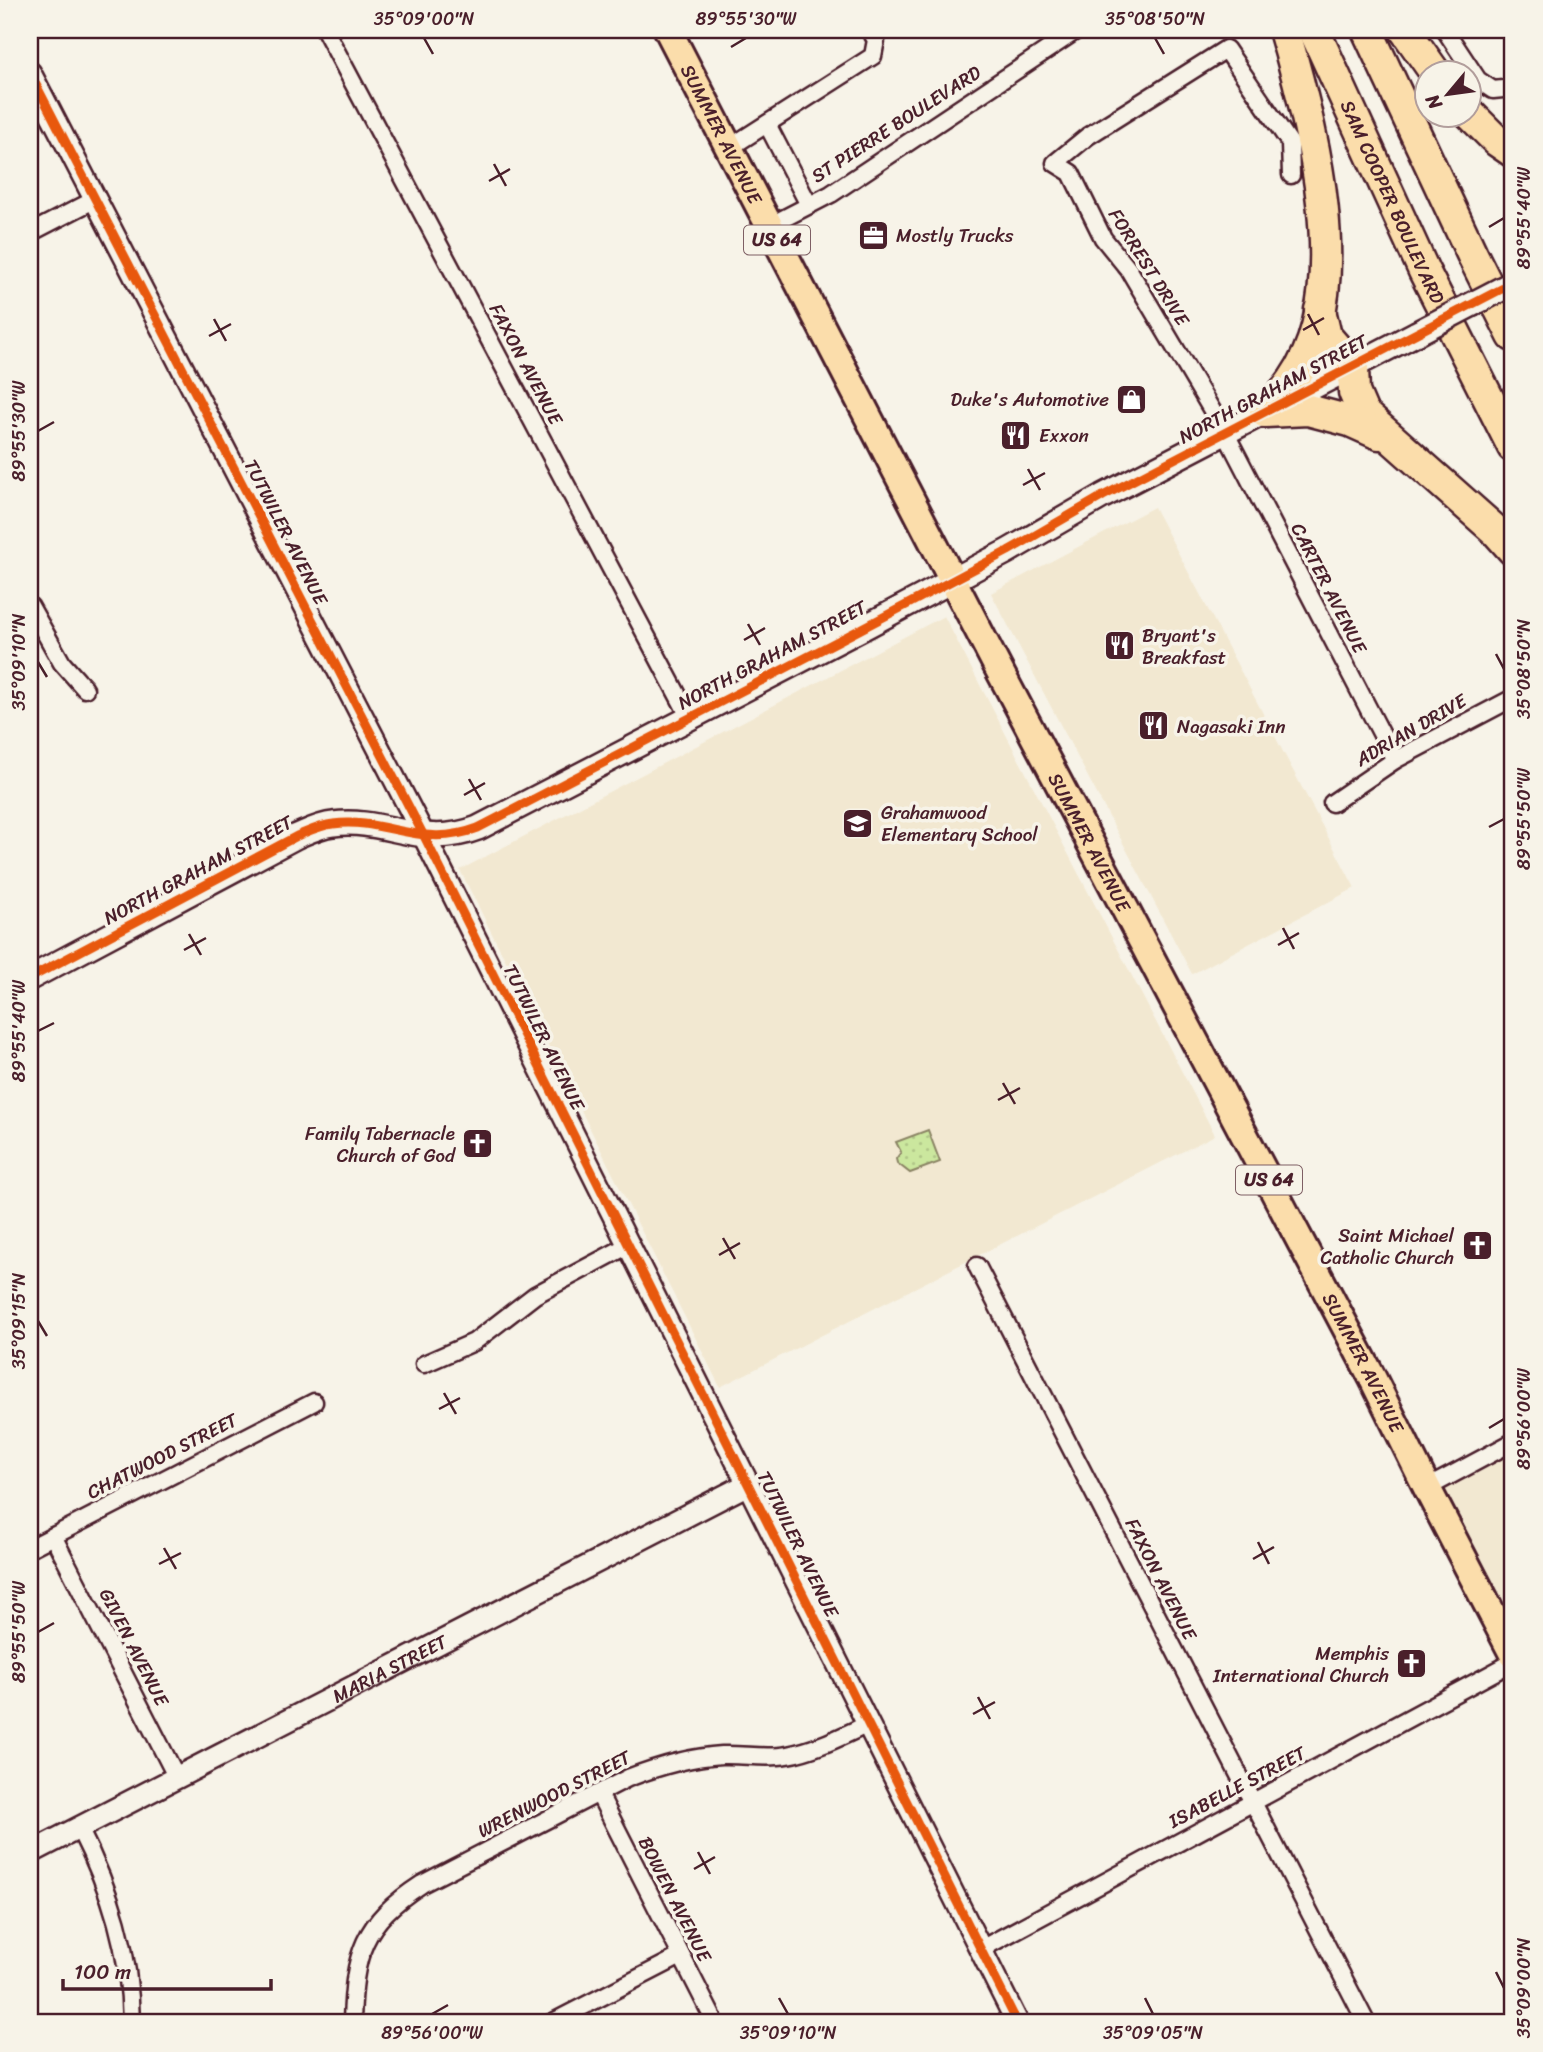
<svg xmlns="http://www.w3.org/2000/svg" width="1543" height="2052" font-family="Sriracha,sans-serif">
	<defs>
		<pattern id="park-dots" width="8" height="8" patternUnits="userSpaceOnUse" patternTransform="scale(1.75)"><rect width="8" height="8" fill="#cbe79e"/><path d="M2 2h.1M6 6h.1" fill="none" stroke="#b0c688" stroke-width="1.8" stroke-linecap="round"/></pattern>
	</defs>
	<rect width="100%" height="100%" fill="#f7f3e8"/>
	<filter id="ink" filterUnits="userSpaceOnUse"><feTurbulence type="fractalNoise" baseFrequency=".0143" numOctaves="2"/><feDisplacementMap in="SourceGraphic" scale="14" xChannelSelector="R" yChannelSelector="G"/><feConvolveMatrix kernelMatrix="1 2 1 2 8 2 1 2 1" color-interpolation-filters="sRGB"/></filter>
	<g filter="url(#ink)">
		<!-- built -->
		<g fill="#f2e8d1">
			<polygon points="1154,507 1355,888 1192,974 991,593"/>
			<polygon points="944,616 1215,1135 720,1387 460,870"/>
			<polygon points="1513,1442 1513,1654 1427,1488"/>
		</g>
		<!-- park -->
		<polygon fill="url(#park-dots)" stroke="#8a8364" stroke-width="2" points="928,1130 940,1162 910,1173 897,1163 896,1159 901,1152 896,1142"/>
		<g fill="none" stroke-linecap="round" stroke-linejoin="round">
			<defs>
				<g id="minor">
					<polyline points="325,30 690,718"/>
					<polyline points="1445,30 1478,80 1493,90 1513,88"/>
					<polyline points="767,124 809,205"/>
					<polyline points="729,148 873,56 876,40 870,30"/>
					<polyline points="1291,175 1290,143 1226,49 1088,136 1055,163 1071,173 1103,238 1129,270 1226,434 1395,760"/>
					<polyline points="769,226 831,194 1077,30"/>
					<polyline points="30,233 94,200"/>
					<polyline points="30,606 62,663 85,689"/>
					<polyline points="1332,803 1395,760 1513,698"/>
					<polyline points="977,1266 1366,2022"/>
					<polyline points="424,1364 474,1342 535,1295 627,1246"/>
					<polyline points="1427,1488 1513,1442"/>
					<polyline points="53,1536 177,1778"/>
					<polyline points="30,1548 314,1402"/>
					<polyline points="599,1794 715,2022"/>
					<path d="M79 1828C111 1891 130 1951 131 2022"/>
					<polyline points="981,1949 1513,1662"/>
					<path d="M352 2022C354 1954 362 1923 422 1884L628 1778C659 1766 689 1757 722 1755 744 1754 765 1759 787 1755 816 1750 842 1736 868 1724"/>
					<polyline points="553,2022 681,1956"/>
				</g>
				<g id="tertiary">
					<polyline points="30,73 424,836 1017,2022"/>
					<path id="s1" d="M30 1853 748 1484"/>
				</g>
				<path id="secondary" d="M30 978 297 836C309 831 321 825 333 824 386 817 420 850 478 828L859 630 1008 551 1103 496 1417 333"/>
				<g id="primary">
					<path id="s2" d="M668 30 997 666 1372 1377 1427 1488 1513 1654"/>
				</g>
				<g id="motorway">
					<path id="s3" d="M1314 30 1424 271 1513 447"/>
					<polyline points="1367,30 1472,254 1513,336"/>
					<polyline points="1405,30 1436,74"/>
					<polyline points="1470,114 1497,141 1513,152"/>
					<polyline points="1320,310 1326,336 1353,367 1354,392 1363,413 1497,532 1513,550"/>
					<path d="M1265 412C1274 402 1285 392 1293 380 1356 291 1312 125 1284 30"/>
					<polyline points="1265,412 1308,410 1350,421 1379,434"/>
				</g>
			</defs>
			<!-- minor casing -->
			<use href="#minor" stroke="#4a1f2b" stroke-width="21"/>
			<!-- tertiary casing -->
			<use href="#tertiary" stroke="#4a1f2b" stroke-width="26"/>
			<!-- secondary casing -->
			<use href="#secondary" stroke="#4a1f2b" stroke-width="28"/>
			<!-- primary casing -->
			<use href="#primary" stroke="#4a1f2b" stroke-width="32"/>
			<!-- motorway casing -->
			<use href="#motorway" stroke="#4a1f2b" stroke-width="35"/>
			<!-- minor -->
			<use href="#minor" stroke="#f7f3e8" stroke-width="16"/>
			<!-- tertiary -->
			<use href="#tertiary" stroke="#f7f3e8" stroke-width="21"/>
			<!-- secondary -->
			<use href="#secondary" stroke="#f7f3e8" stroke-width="23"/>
			<!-- primary -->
			<use href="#primary" stroke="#fbddab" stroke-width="26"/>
			<!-- motorway -->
			<use href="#motorway" stroke="#fbddab" stroke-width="30"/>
			<defs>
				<polyline id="secondary-bridge" points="1417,333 1513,283"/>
			</defs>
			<!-- secondary-bridge casing -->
			<use href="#secondary-bridge" stroke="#4a1f2b" stroke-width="28" stroke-linecap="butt"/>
			<!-- secondary-bridge -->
			<use href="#secondary-bridge" stroke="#f7f3e8" stroke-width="23"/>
			<defs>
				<g id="cycleway">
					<polyline points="30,73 424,836 1017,2022"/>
					<path d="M30 978 297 836C309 831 321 825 333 824 386 817 420 850 478 828L859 630 1008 551 1103 496 1513 283"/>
				</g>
			</defs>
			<!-- cycleway casing -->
			<use href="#cycleway" stroke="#f7f3e8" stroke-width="13"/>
			<!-- cycleway -->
			<use href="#cycleway" stroke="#e8590c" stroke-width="9"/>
		</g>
	</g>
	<!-- ticks -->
	<path fill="none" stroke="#4a1f2b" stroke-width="2.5" d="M424 38 433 54M1155 38 1164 54M731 47 746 38M494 164 506 186M489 181 510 169M1489 227 1504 218M1308 314 1319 335M214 319 226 341M1303 330 1324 318M209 336 231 324M38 431 54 422M1028 469 1040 490M1023 485 1045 473M748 624 760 645M744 640 765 628M1496 654 1504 669M38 662 47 677M469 779 481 800M464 795 485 783M1489 827 1504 819M1283 928 1294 949M189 934 201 955M1278 945 1299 933M184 950 206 938M38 1031 54 1023M1003 1083 1015 1104M998 1100 1020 1088M723 1238 735 1259M719 1255 740 1243M38 1321 47 1336M444 1393 456 1414M439 1409 460 1398M1489 1428 1504 1419M1258 1542 1269 1564M164 1548 176 1569M1253 1559 1274 1547M159 1564 181 1553M38 1632 54 1623M978 1697 990 1719M973 1714 995 1702M698 1852 710 1874M694 1869 715 1857M1496 1972 1504 1988M779 1998 788 2014M1145 1998 1153 2014M432 2014 448 2005"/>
	<!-- icons -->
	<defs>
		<symbol id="office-square" viewBox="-11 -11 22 22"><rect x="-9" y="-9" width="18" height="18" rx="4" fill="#4a1f2b" stroke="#f7f3e8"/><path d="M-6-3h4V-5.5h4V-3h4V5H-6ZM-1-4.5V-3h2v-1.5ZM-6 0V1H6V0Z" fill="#fff"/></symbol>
		<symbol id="shop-square" viewBox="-11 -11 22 22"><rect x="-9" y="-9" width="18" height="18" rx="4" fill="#4a1f2b" stroke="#f7f3e8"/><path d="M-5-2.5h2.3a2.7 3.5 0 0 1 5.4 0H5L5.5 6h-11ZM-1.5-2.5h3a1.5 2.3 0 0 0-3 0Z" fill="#fff"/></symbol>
		<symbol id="restaurant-square" viewBox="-11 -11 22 22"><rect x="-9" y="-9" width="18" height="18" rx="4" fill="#4a1f2b" stroke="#f7f3e8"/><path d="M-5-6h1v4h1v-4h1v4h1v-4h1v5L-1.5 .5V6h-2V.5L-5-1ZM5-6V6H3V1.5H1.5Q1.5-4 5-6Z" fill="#fff"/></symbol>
		<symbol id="school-square" viewBox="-11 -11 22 22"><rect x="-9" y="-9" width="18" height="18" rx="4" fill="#4a1f2b" stroke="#f7f3e8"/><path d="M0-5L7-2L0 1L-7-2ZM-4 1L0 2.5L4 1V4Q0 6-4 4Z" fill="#fff"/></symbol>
		<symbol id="church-square" viewBox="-11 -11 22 22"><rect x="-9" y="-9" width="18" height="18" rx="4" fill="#4a1f2b" stroke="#f7f3e8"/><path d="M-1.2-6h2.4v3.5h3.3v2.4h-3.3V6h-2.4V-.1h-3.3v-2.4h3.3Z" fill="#fff"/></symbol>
	</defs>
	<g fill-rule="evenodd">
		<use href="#office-square" x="856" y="218" width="35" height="35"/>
		<use href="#shop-square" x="1114" y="382" width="35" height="35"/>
		<use href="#restaurant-square" x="998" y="418" width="35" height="35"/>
		<use href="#restaurant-square" x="1102" y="628" width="35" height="35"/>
		<use href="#restaurant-square" x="1136" y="708" width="35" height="35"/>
		<use href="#school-square" x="840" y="806" width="35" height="35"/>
		<use href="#church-square" x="460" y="1126" width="35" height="35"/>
		<use href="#church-square" x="1460" y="1228" width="35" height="35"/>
		<use href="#church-square" x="1394" y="1646" width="35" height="35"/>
	</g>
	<g text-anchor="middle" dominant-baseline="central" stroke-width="7" stroke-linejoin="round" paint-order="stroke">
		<!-- shield labels -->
		<g fill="#f7f3e8" stroke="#7e5f64" stroke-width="2">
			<rect x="744" y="225.5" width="66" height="29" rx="5"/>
			<rect x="1236" y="1165.5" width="66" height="29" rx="5"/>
		</g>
		<g font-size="18" font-weight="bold" fill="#4a1f2b">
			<text x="777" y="240">US 64</text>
			<text x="1269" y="1180">US 64</text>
		</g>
		<!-- street labels -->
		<g font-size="19" fill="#4a1f2b" stroke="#f7f3e8">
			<text transform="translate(896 124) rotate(-33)">ST PIERRE BOULEVARD</text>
			<text stroke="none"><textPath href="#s2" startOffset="117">SUMMER AVENUE</textPath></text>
			<text stroke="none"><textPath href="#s3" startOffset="189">SAM COOPER BOULEVARD</textPath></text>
			<text transform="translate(1149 267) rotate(58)">FORREST DRIVE</text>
			<text transform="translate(526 364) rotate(62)">FAXON AVENUE</text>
			<text transform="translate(1273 389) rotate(-28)">NORTH GRAHAM STREET</text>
			<text transform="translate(286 532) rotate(63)">TUTWILER AVENUE</text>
			<text transform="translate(1329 588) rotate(63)">CARTER AVENUE</text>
			<text transform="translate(772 655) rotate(-28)">NORTH GRAHAM STREET</text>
			<text transform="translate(1411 730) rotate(-30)">ADRIAN DRIVE</text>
			<text stroke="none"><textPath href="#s2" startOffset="915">SUMMER AVENUE</textPath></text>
			<text transform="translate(198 870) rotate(-28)">NORTH GRAHAM STREET</text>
			<text transform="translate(544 1037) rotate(64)">TUTWILER AVENUE</text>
			<text stroke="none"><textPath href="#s2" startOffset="1503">SUMMER AVENUE</textPath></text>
			<text transform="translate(162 1456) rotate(-27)">CHATWOOD STREET</text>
			<text transform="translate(798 1544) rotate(64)">TUTWILER AVENUE</text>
			<text transform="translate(1161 1579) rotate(63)">FAXON AVENUE</text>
			<text transform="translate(134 1647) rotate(63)">GIVEN AVENUE</text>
			<text stroke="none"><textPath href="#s1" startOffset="404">MARIA STREET</textPath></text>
			<text transform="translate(1237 1787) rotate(-28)">ISABELLE STREET</text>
			<text transform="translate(554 1794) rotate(-27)">WRENWOOD STREET</text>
			<text transform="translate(675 1899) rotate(63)">BOWEN AVENUE</text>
		</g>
		<!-- poi labels -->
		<g font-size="19" fill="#4a1f2b" stroke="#f7f3e8" text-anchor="start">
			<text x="896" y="235">Mostly Trucks</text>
			<text x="1109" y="399" text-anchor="end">Duke's Automotive</text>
			<text x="1039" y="435">Exxon</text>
			<text x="1142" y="635">Bryant's<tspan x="1142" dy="22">Breakfast</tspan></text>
			<text x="1177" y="726">Nagasaki Inn</text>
			<text x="881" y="812">Grahamwood<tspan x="881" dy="22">Elementary School</tspan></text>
			<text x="455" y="1133" text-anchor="end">Family Tabernacle<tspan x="455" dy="22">Church of God</tspan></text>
			<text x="1454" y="1235" text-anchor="end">Saint Michael<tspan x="1454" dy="22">Catholic Church</tspan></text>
			<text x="1389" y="1653" text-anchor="end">Memphis<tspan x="1389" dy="22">International Church</tspan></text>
		</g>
	</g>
	<!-- margin -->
	<rect width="1543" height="2052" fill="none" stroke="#f7f3e8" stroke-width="77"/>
	<!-- north arrow -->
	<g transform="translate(1448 94) rotate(241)"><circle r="33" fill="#f7f3e8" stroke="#b29e9c" stroke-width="2"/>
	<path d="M0-5L12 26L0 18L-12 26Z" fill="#4a1f2b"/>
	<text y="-10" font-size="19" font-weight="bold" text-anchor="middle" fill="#4a1f2b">N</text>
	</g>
	<!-- scale -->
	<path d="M63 1979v10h208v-10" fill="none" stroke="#4a1f2b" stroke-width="3.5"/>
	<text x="74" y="1979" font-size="21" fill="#4a1f2b" stroke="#f7f3e8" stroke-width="5" paint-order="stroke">100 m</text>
	<rect x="38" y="38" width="1466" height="1976" fill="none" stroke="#4a1f2b" stroke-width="2.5"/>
	<g font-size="18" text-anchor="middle" fill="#4a1f2b">
		<text x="424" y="25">35°09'00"N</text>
		<text x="746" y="25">89°55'30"W</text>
		<text x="1155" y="25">35°08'50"N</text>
		<text transform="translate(1524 218) rotate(-90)" y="6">89°55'40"W</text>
		<text transform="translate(19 431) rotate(-90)" y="6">89°55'30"W</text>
		<text transform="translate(19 662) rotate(-90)" y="6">35°09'10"N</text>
		<text transform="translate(1524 669) rotate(-90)" y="6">35°08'50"N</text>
		<text transform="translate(1524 819) rotate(-90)" y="6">89°55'50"W</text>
		<text transform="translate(19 1031) rotate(-90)" y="6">89°55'40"W</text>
		<text transform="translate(19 1321) rotate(-90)" y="6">35°09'15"N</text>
		<text transform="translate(1524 1419) rotate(-90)" y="6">89°56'00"W</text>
		<text transform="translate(19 1632) rotate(-90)" y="6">89°55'50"W</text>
		<text transform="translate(1524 1988) rotate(-90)" y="6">35°09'00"N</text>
		<text x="432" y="2039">89°56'00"W</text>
		<text x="788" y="2039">35°09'10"N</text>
		<text x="1153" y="2039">35°09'05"N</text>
	</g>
</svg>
